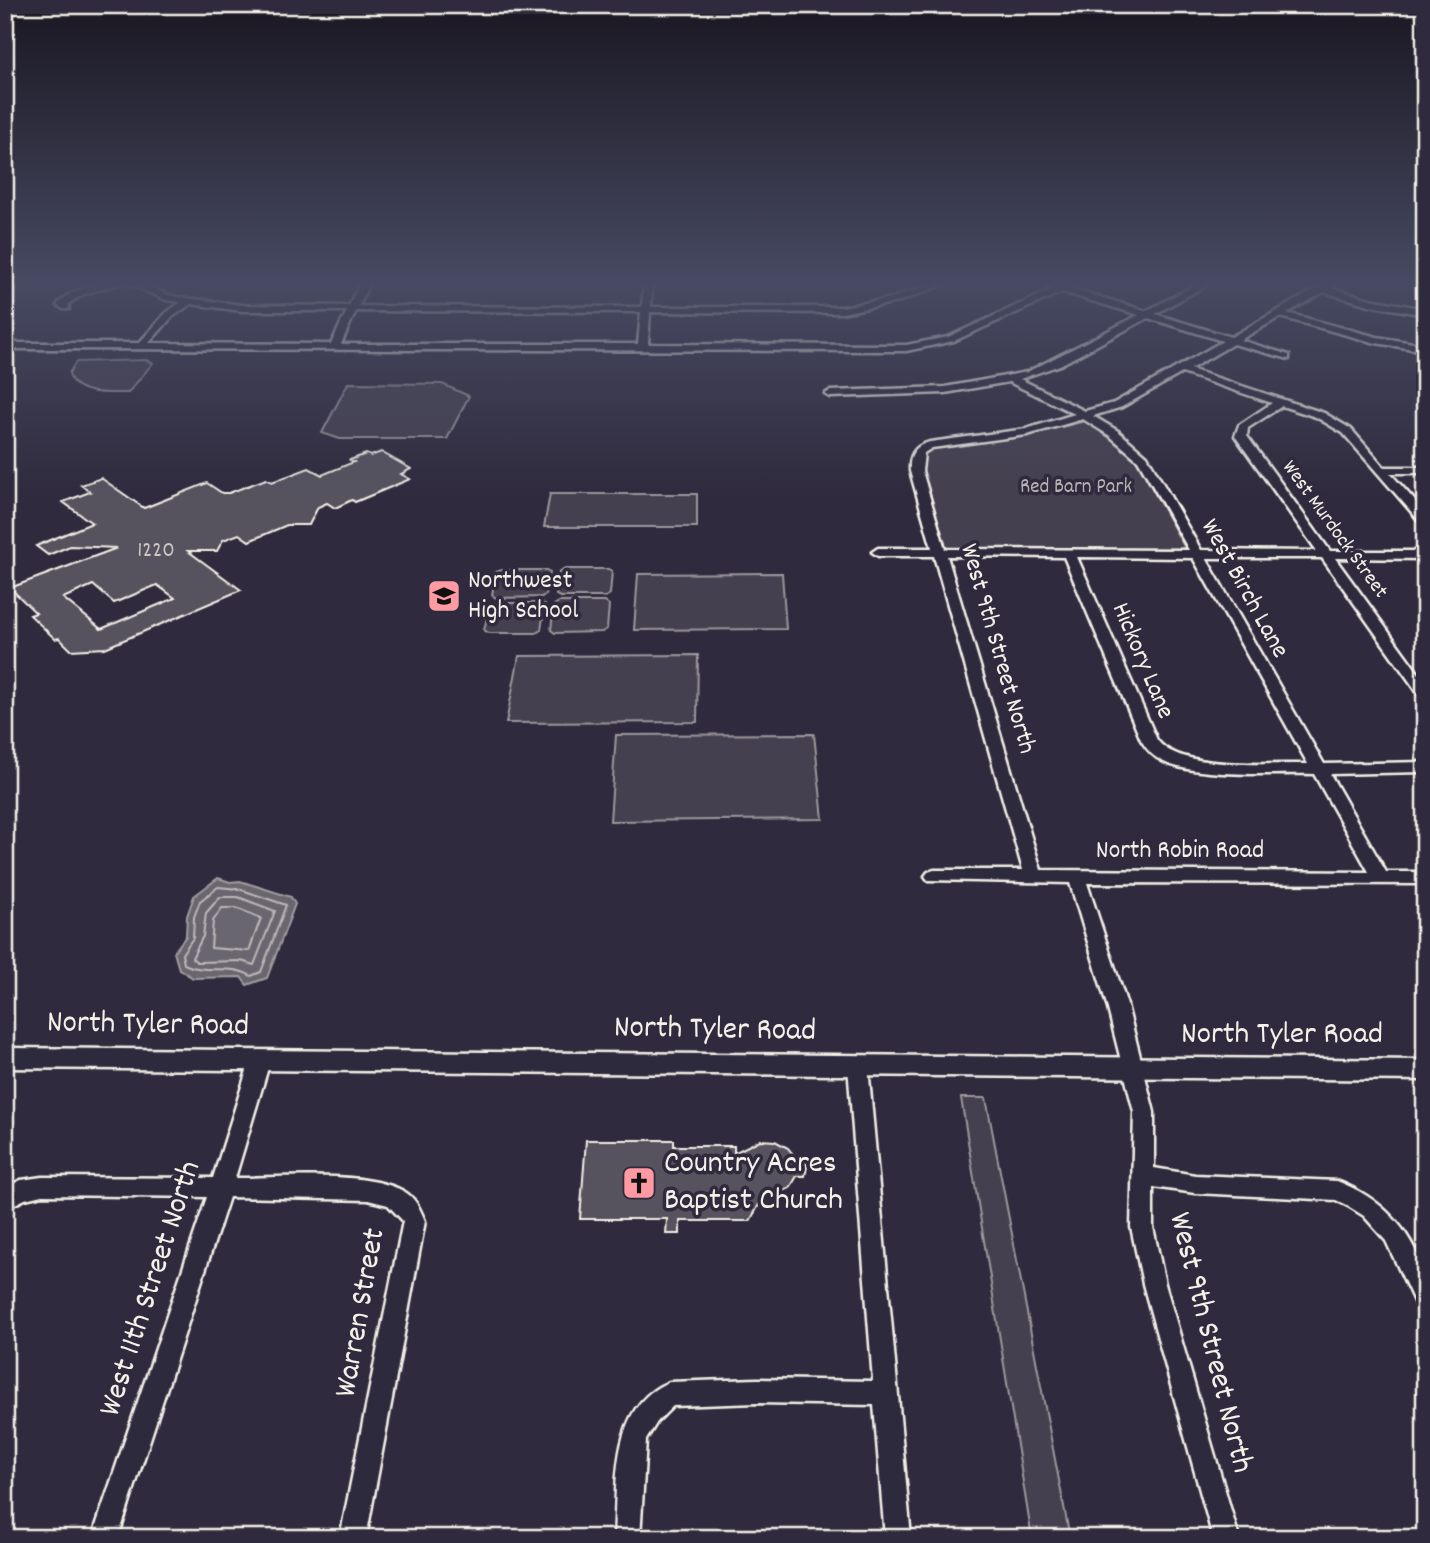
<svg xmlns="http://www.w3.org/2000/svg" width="1430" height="1543" font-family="Dekko,sans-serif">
	<rect width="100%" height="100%" fill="#2f2a3d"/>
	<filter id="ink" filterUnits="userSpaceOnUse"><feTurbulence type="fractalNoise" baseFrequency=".0143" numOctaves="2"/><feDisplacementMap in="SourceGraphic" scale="14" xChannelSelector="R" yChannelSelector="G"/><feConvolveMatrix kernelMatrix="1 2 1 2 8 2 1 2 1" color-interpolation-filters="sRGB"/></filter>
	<g filter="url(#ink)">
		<!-- green -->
		<g fill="#454050" stroke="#9c989c" stroke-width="2">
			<path d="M146 360 153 363 128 393C110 393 73 396 69 373L76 362Z"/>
			<polygon points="348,383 442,384 469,396 447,439 340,439 322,433"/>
			<polygon points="1087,421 1116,439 1134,456 1186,550 946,549 919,457 936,445 1021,436"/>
			<polygon points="550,494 697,494 697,527 544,527"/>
			<polygon points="564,569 608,569 612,571 610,594 605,597 560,597 556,595 559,572"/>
			<polygon points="502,570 546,570 550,572 546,595 541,597 496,598 492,595 496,572"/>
			<polygon points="782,573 786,629 634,630 638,574"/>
			<polygon points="559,602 605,602 609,605 607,629 602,632 555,633 551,630 554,605"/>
			<polygon points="495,603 541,603 545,605 541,630 536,633 489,633 484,630 490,606"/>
			<polygon points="698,655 697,722 506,723 519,656"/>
			<polygon points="814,734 823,819 610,821 616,735"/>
			<polygon points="961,1098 986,1098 1070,1538 1032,1538"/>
		</g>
		<!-- water -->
		<polygon fill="#6a6670" stroke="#a19ea0" stroke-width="2" points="218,878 230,882 240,881 291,897 295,904 267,978 247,985 241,977 193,978 179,969 174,952 186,936 187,916 194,896"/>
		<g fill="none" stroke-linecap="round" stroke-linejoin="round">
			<!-- shore -->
			<g stroke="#bdb9b8" stroke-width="2">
				<path d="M218 887 239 889 286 905 261 972 251 976C230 963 206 975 184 964L182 954 193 938 194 917 200 901Z"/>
				<polygon points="220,897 238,897 275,911 254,965 241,961 197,962 192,958 203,936 206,913"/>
				<polygon points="222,908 236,908 261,918 249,951 211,948 213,921"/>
			</g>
		</g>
		<!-- building -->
		<g fill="#56525f" stroke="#f4f1e8" stroke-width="2" fill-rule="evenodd">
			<path d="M381 452 411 469 401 474 410 479 355 502 352 500 335 508 327 503 318 507 309 525H287L249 541 239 534 223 540 217 551H188L241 590 105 648 71 650 59 638 55 639 30 615 36 613 10 588 117 548 70 546 48 555 36 546 92 523 63 502 90 492 81 485 101 478 144 508 207 483 222 493H229L266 479 272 482 309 468 322 475 354 462 350 460 366 454 371 456ZM93 585 114 603 157 585 175 598 101 629 63 598Z"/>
			<polygon points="586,1140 674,1140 674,1146 734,1146 734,1153 760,1140 775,1141 788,1148 796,1158 804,1158 807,1167 805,1176 797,1176 790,1188 777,1194 765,1194 750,1221 680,1221 680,1234 666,1234 667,1219 580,1219"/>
		</g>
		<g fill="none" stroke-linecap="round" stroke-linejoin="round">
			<defs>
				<g id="minor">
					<polygon points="15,282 25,282 5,300 5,292"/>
					<path d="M107 282H124L84 294 68 304 69 309H63L57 305C70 290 88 286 107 282Z"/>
					<path d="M125 282H138L171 296 242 305 349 306 360 282H369L359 306 642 307 644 282H652L651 307H842L892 298 937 282H950L898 302 842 313 650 312 648 344 906 345 948 337 1053 289 1036 282 1061 286 1068 282H1080L1070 288 1146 311 1201 282H1212L1155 314 1231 337 1328 282H1339L1331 288 1370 299 1425 309V315L1369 305 1324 292 1287 313 1377 337 1425 345V351L1376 343 1280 317 1240 340 1289 355V359L1233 344 1190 369 1324 413 1351 429 1384 467H1425V473H1390L1425 512V524L1421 523 1343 433 1316 417 1282 406 1248 428 1247 436 1330 551H1425V559L1335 558 1425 682V697L1420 696 1322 558H1206L1324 764 1425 762V772L1330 774 1386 872H1425V884L1087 883 1127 1005 1154 1112V1168L1195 1175 1337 1181C1379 1197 1411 1228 1424 1273 1427 1284 1425 1299 1425 1311L1417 1308 1386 1241 1364 1216 1348 1206 1336 1200 1195 1193 1153 1187V1227L1165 1284 1239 1538H1213L1143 1284 1131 1227 1134 1112 1107 1005 1070 883 928 880 925 876 928 872 934 870H1023L934 556H878L872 552 878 548H932L910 471C909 455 914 446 930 442L1026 429 1075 414 1009 382 945 393 830 397 825 394 830 391 945 387 1027 372 1139 315 1062 292 954 341 906 351 5 349V343H139L166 313 181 302 166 300ZM191 304 242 311H347L331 344 149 343 172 317ZM356 311 641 312 638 344H341ZM1148 318 1223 341 1114 403 1085 411 1020 379 1060 365ZM1182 373 1272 403 1239 425 1235 436 1317 551 1201 550 1147 456 1118 431 1093 416 1122 407ZM1083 419 1110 436 1138 460 1189 550 945 549 922 471 924 453 932 448 1027 435ZM947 556 1064 557 1141 740C1147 750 1153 757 1164 762 1197 778 1275 773 1314 774L1369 872 1041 870ZM1077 557 1193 558 1308 764C1271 763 1179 771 1157 740Z"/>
					<path d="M260 1053 267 1055 270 1061 235 1178C279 1178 365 1170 403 1191 415 1197 420 1209 425 1221L366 1538H340L403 1221 388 1205 368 1200 229 1197 118 1538H92L207 1197 42 1195 25 1199 5 1209V1188L21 1180 42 1177 213 1178 250 1061 253 1055Z"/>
					<path d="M858 1058 865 1060 868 1066 911 1538H885L874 1405 757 1403 673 1406 657 1422 646 1440 640 1538H614C618 1485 609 1406 669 1382L757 1379 873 1381 848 1066 851 1060Z"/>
				</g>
				<polygon id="major" points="5,1048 1425,1060 1425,1080 5,1068"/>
			</defs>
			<!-- minor casing -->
			<use href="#minor" stroke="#f4f1e8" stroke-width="5"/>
			<!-- major casing -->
			<use href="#major" stroke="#f4f1e8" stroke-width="5"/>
			<!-- minor -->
			<use href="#minor" fill="#2f2a3d" fill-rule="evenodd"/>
			<!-- major -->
			<use href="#major" fill="#2f2a3d" fill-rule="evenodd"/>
		</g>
	</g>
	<!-- sky -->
	<linearGradient id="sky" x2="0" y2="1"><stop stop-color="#1a1722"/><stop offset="0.57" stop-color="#474a62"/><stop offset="1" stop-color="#474a62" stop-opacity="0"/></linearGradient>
	<rect width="1430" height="498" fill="url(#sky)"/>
	<!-- icons -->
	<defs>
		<symbol id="school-square" viewBox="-11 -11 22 22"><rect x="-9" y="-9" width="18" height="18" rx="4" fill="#ff9aa2" stroke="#2f2a3d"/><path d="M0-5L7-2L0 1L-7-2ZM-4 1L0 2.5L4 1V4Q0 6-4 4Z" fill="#111"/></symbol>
		<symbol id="church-square" viewBox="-11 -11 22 22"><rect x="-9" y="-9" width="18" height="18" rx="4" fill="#ff9aa2" stroke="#2f2a3d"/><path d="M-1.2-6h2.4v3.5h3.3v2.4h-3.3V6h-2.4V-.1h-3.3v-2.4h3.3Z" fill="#111"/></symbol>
	</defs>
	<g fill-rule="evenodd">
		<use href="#school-square" x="425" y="577" width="38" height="38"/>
		<use href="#church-square" x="620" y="1164" width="38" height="38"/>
	</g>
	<g text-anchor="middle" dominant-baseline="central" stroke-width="7" stroke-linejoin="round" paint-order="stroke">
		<!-- far-park labels -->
		<g font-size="21" fill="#b7b3b3" stroke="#2f2a3d">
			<text x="1076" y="488">Red Barn Park</text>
		</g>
		<!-- far-street labels -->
		<g font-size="21" fill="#f4f1e8" stroke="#2f2a3d">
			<text transform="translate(1334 530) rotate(54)">West Murdock Street</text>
		</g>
		<!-- number labels -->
		<g font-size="23" fill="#ccc9c6">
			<text x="156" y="551">1220</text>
		</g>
		<!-- poi labels -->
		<g font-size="26" fill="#f4f1e8" stroke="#2f2a3d" text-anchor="start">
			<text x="468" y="581">Northwest<tspan x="468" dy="30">High School</tspan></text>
		</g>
		<!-- street labels -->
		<g font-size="26" fill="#f4f1e8" stroke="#2f2a3d">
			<text transform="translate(1244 589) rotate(61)">West Birch Lane</text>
			<text transform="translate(997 649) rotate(74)">West 9th Street North</text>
			<text transform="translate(1142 661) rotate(67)">Hickory Lane</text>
			<text x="1180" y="851">North Robin Road</text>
		</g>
		<!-- near-street labels -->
		<g font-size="32" fill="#f4f1e8" stroke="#2f2a3d">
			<text transform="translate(148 1026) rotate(1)">North Tyler Road</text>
			<text transform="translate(715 1031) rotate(1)">North Tyler Road</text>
			<text x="1282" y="1036">North Tyler Road</text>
			<text transform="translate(152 1289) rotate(-72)">West 11th Street North</text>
			<text transform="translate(362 1313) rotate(-80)">Warren Street</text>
			<text transform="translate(1209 1343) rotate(76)">West 9th Street North</text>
		</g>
		<!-- near-poi labels -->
		<g font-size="32" fill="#f4f1e8" stroke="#2f2a3d" text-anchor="start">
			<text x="664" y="1165">Country Acres<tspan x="664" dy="37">Baptist Church</tspan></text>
		</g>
	</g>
	<!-- margin -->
	<rect width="1430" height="1543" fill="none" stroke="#2f2a3d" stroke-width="28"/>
	<rect x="14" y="14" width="1402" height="1515" fill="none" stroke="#f4f1e8" stroke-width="2.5" filter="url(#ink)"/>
</svg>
